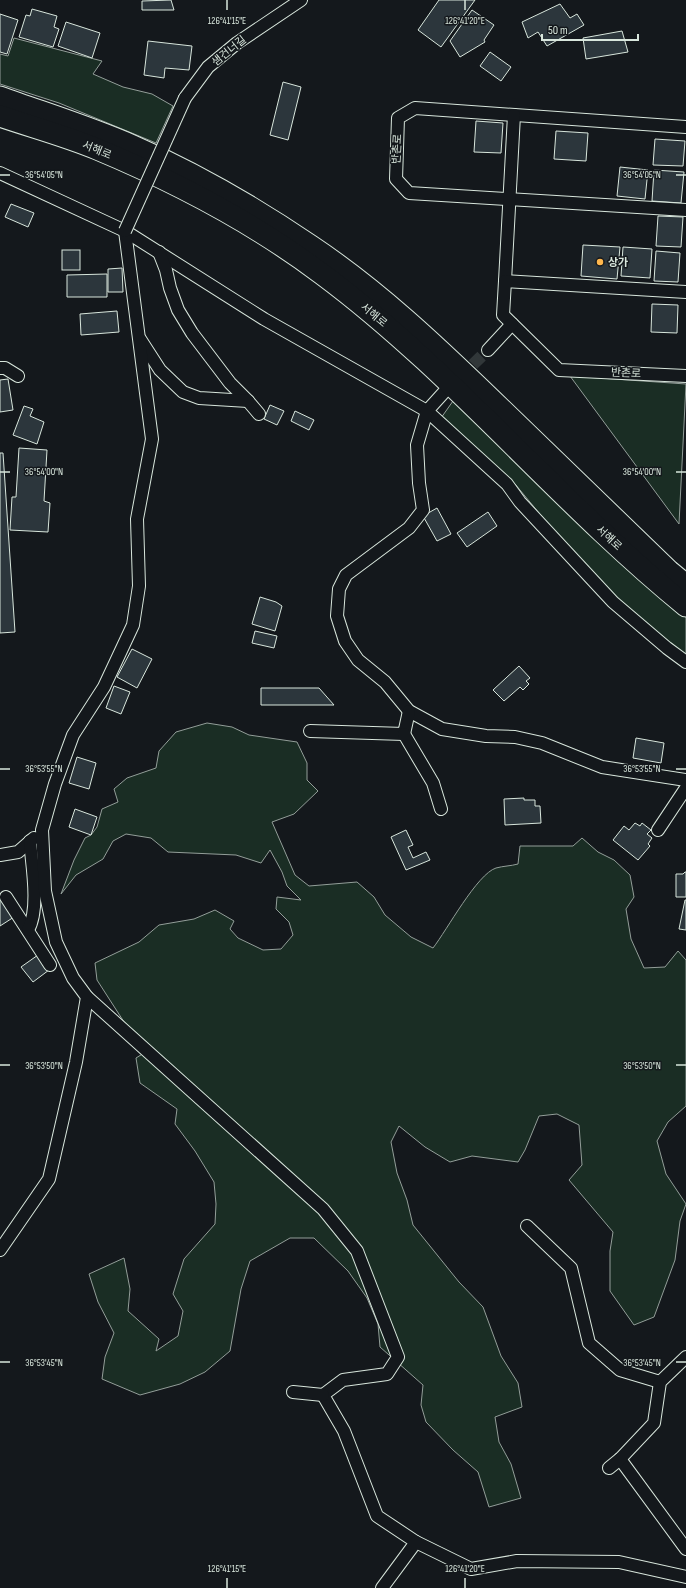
<svg xmlns="http://www.w3.org/2000/svg" width="686" height="1588" font-family="'Sofia Sans Condensed','Noto Sans KR',sans-serif">
	<rect width="100%" height="100%" fill="#14181c"/>
	<!-- green -->
	<g fill="#1a2d24" stroke="#939e99">
		<polygon points="14,38 102,61 93,74 123,87 152,94 173,106 156,143 59,103 0,84 0,54 8,56"/>
		<polygon points="570,376 686,384 679,524"/>
		<path d="M453 401C508 450 558 504 612 554 636 576 659 598 686 617V657L657 637 593 574 549 525 515 484 441 418Z"/>
		<path d="M207 723 232 727 249 735 297 742 307 763V780L318 791 294 814 272 822 295 875 309 886 357 882 374 897 385 915 411 937 433 948C447 930 477 874 496 868 503 866 511 866 518 864L520 846H573L582 838 598 852 614 860 630 875 634 897 626 909 631 939 644 968 665 967 678 951 686 960V1106L668 1122 657 1141 666 1174 686 1204 680 1221 675 1260 654 1317 634 1325 610 1291V1251L613 1232 569 1180 582 1165 579 1125 557 1114 539 1116 525 1150 518 1162 472 1156 450 1162 425 1147 399 1126 391 1142 397 1173 407 1200 413 1225 459 1282 483 1307 501 1356 518 1383 522 1407 495 1417 499 1442 511 1464 521 1498 489 1507 478 1472 453 1450 426 1422 421 1405 423 1385 380 1347 378 1324 367 1298 348 1271 314 1238H290L250 1261 241 1289 230 1351 205 1372 180 1384 140 1395 102 1379 105 1357 114 1333 98 1302 89 1274 124 1258 130 1289 128 1311 159 1339 156 1351 178 1336 183 1311 173 1294 184 1259 215 1224 216 1204 214 1182 195 1151 175 1124 177 1109 140 1083 136 1058 144 1053 97 980 95 963 139 942 159 925 194 919 215 910 234 921 230 929 238 938 263 950 281 949 293 935 289 922 276 909 277 897 301 900 287 886 282 872 270 850 261 863 236 855 168 852 151 838 126 834 113 841 103 859 76 875 61 894 74 860 85 838 91 835 97 827 102 809 118 802 114 789 127 778 156 768 159 751 176 732Z"/>
	</g>
	<!-- building -->
	<g fill="#2c363c" stroke="#d8e6dc">
		<polygon points="171,0 174,10 142,10 142,1"/>
		<polygon points="439,0 475,0 441,47 418,30"/>
		<polygon points="560,4 570,18 577,14 584,25 547,46 538,32 528,38 522,22"/>
		<polygon points="32,9 57,16 54,27 59,29 53,47 19,37 26,15 30,16"/>
		<polygon points="472,10 494,25 484,40 485,42 460,57 450,41"/>
		<polygon points="0,14 18,20 7,54 0,52"/>
		<polygon points="66,22 100,33 92,58 58,46"/>
		<polygon points="622,31 628,52 586,59 583,38"/>
		<polygon points="148,41 192,46 189,70 165,68 164,78 144,75"/>
		<polygon points="490,52 511,67 501,81 480,66"/>
		<polygon points="283,82 301,87 288,140 270,135"/>
		<polygon points="476,121 503,123 501,153 474,152"/>
		<polygon points="556,131 588,133 586,161 554,159"/>
		<polygon points="655,139 685,141 683,166 653,165"/>
		<polygon points="620,167 648,170 645,199 617,196"/>
		<polygon points="654,170 684,172 681,203 652,201"/>
		<polygon points="11,204 34,213 28,227 5,217"/>
		<polygon points="658,216 683,217 681,247 656,246"/>
		<polygon points="583,245 620,247 617,279 581,276"/>
		<polygon points="623,247 652,249 650,278 621,276"/>
		<rect x="62" y="250" width="18" height="20"/>
		<polygon points="656,251 680,253 678,282 654,281"/>
		<polygon points="122,268 123,292 108,292 108,269"/>
		<polygon points="107,274 107,297 67,297 67,275"/>
		<polygon points="652,304 678,305 677,333 651,332"/>
		<polygon points="117,311 119,332 81,335 80,314"/>
		<polygon points="8,379 13,410 0,412 0,380"/>
		<polygon points="270,405 284,411 277,425 264,419"/>
		<polygon points="24,406 33,409 30,416 44,422 37,444 13,435"/>
		<polygon points="295,411 314,420 309,430 291,421"/>
		<polygon points="19,448 47,450 44,501 50,503 48,532 10,530 12,497 16,497"/>
		<polygon points="0,453 3,453 15,632 0,633"/>
		<polygon points="437,508 451,534 437,541 423,516"/>
		<polygon points="488,512 497,526 467,547 457,533"/>
		<polygon points="260,597 276,602 282,606 275,631 252,624"/>
		<polygon points="255,631 277,636 274,648 252,643"/>
		<polygon points="132,649 152,659 137,688 117,677"/>
		<polygon points="519,666 530,678 526,681 529,684 523,690 520,687 504,701 493,690"/>
		<polygon points="114,686 130,692 121,714 106,708"/>
		<polygon points="261,688 319,688 334,705 261,705"/>
		<polygon points="636,738 664,743 661,763 633,758"/>
		<polygon points="77,757 96,763 89,789 69,783"/>
		<polygon points="524,798 524,800 535,800 535,806 540,806 541,823 505,825 504,799"/>
		<polygon points="75,809 97,817 91,835 69,827"/>
		<polygon points="635,823 640,826 642,823 651,830 647,834 652,838 648,844 650,846 638,860 613,840 624,826 629,830"/>
		<polygon points="406,830 413,845 408,847 413,858 426,852 430,860 406,870 391,837"/>
		<polygon points="685,872 686,872 686,897 676,897 676,874 683,874"/>
		<polygon points="1,898 14,917 0,926 0,899"/>
		<polygon points="685,900 686,900 686,930 679,929"/>
		<polygon points="38,955 49,970 33,982 21,967"/>
	</g>
	<g fill="none" stroke-linecap="round" stroke-linejoin="round">
		<!-- street-tunnel -->
		<polyline stroke="#313739" stroke-width="12" stroke-dasharray="12 6" stroke-linecap="butt" points="460,377 488,350"/>
		<defs>
			<g id="street">
				<polyline points="185,98 208,67 237,43 301,0"/>
				<polyline points="686,127 415,108 398,118 396,179 409,193 686,210"/>
				<polyline points="0,173 125,231 264,319 427,411 507,484 520,502 613,602 667,648 686,662"/>
				<polyline points="159,252 166,270 170,288 178,310 192,333 230,383 248,401 259,414"/>
				<polyline points="505,281 514,115"/>
				<polyline points="686,292 505,281 503,315 559,370 686,376"/>
				<polyline points="140,339 160,370 183,392 199,398 248,401"/>
				<polyline points="488,350 512,324"/>
				<polyline points="0,368 5,368 18,376"/>
				<polyline points="446,390 427,411 417,445 419,483 423,510 409,528 346,575 339,589 337,616 345,641 358,660 385,682 409,711 442,729 486,736 515,737 542,743 602,767 686,780"/>
				<polyline points="310,731 404,734 409,711"/>
				<polyline points="404,734 433,783 441,809"/>
				<polyline points="658,830 686,788"/>
				<polyline points="0,855 18,852 34,838"/>
				<polyline points="6,897 50,965"/>
				<path d="M28 930C40 909 32 865 30 841"/>
				<polyline points="87,997 323,1209 357,1251 398,1357 387,1374 343,1380 323,1395 344,1431 377,1516 416,1542"/>
				<polyline points="527,1226 571,1268 589,1343 620,1370 660,1382"/>
				<polyline points="0,1250 49,1179 76,1062 87,997 73,978 56,942 45,891 42,830 55,784 73,735 104,687 133,625 139,586 137,519 152,439 125,231"/>
				<polyline points="293,1392 323,1395"/>
				<polyline points="620,1459 686,1549"/>
				<polyline points="609,1468 620,1459 654,1423 660,1382 686,1357"/>
				<polyline points="382,1588 416,1542 471,1569 517,1561 619,1562 686,1577"/>
			</g>
			<g id="highway">
				<path d="M0 97C44 113 90 127 133 146 195 173 255 208 311 246 377 290 435 345 492 400 551 457 610 514 669 571L686 585"/>
				<path d="M0 116C32 127 66 136 97 149 176 182 254 223 322 274 454 372 558 502 686 606"/>
			</g>
		</defs>
		<!-- street casing -->
		<use href="#street" stroke="#d8e6dc" stroke-width="14"/>
		<!-- highway casing -->
		<use href="#highway" stroke="#d8e6dc" stroke-width="23"/>
		<!-- street -->
		<use href="#street" stroke="#14181c" stroke-width="12"/>
		<!-- highway -->
		<use href="#highway" stroke="#14181c" stroke-width="21"/>
		<defs>
			<polyline id="street-bridge" points="125,231 185,98"/>
		</defs>
		<!-- street-bridge casing -->
		<use href="#street-bridge" stroke="#d8e6dc" stroke-width="14" stroke-linecap="butt"/>
		<!-- street-bridge -->
		<use href="#street-bridge" stroke="#14181c" stroke-width="12"/>
	</g>
	<!-- ticks -->
	<path fill="none" stroke="#d8e6dc" stroke-width="1.5" d="M227 0V10M465 0V10M0 175H10M676 175H686M0 472H10M676 472H686M0 769H10M676 769H686M0 1065H10M676 1065H686M0 1362H10M676 1362H686M227 1578V1588M465 1578V1588"/>
	<!-- markers -->
	<circle fill="#ffb74d" stroke="#14181c" stroke-width="1.5" cx="600" cy="262" r="4"/>
	<g text-anchor="middle" dominant-baseline="central" stroke-width="3" stroke-linejoin="round" paint-order="stroke">
		<!-- street labels -->
		<g font-size="11" fill="#d8e6dc" stroke="#14181c">
			<text transform="translate(229 51) rotate(-39)">샘건너길</text>
			<text transform="translate(397 149) rotate(-87)">반촌로</text>
			<text transform="translate(97 150) rotate(22)">서해로</text>
			<text transform="translate(374 315) rotate(40)">서해로</text>
			<text transform="translate(626 373) rotate(3)">반촌로</text>
			<text transform="translate(609 538) rotate(43)">서해로</text>
		</g>
		<!-- poi labels -->
		<g font-size="11" font-weight="bold" fill="#d8e6dc" stroke="#14181c" text-anchor="start">
			<text x="608" y="262">상가</text>
		</g>
	</g>
	<g font-size="10" text-anchor="middle" fill="#d8e6dc" stroke="#14181c" stroke-width="3" stroke-linejoin="round" paint-order="stroke">
		<text x="227" y="24">126°41'15"E</text>
		<text x="465" y="24">126°41'20"E</text>
		<text x="44" y="178">36°54'05"N</text>
		<text x="642" y="178">36°54'05"N</text>
		<text x="44" y="475">36°54'00"N</text>
		<text x="642" y="475">36°54'00"N</text>
		<text x="44" y="772">36°53'55"N</text>
		<text x="642" y="772">36°53'55"N</text>
		<text x="44" y="1069">36°53'50"N</text>
		<text x="642" y="1069">36°53'50"N</text>
		<text x="44" y="1366">36°53'45"N</text>
		<text x="642" y="1366">36°53'45"N</text>
		<text x="227" y="1572">126°41'15"E</text>
		<text x="465" y="1572">126°41'20"E</text>
	</g>
	<!-- scale -->
	<path d="M542 34v6h96v-6" fill="none" stroke="#d8e6dc" stroke-width="2"/>
	<text x="548" y="34" font-size="12" fill="#d8e6dc" stroke="#14181c" stroke-width="3" paint-order="stroke">50 m</text>
</svg>
